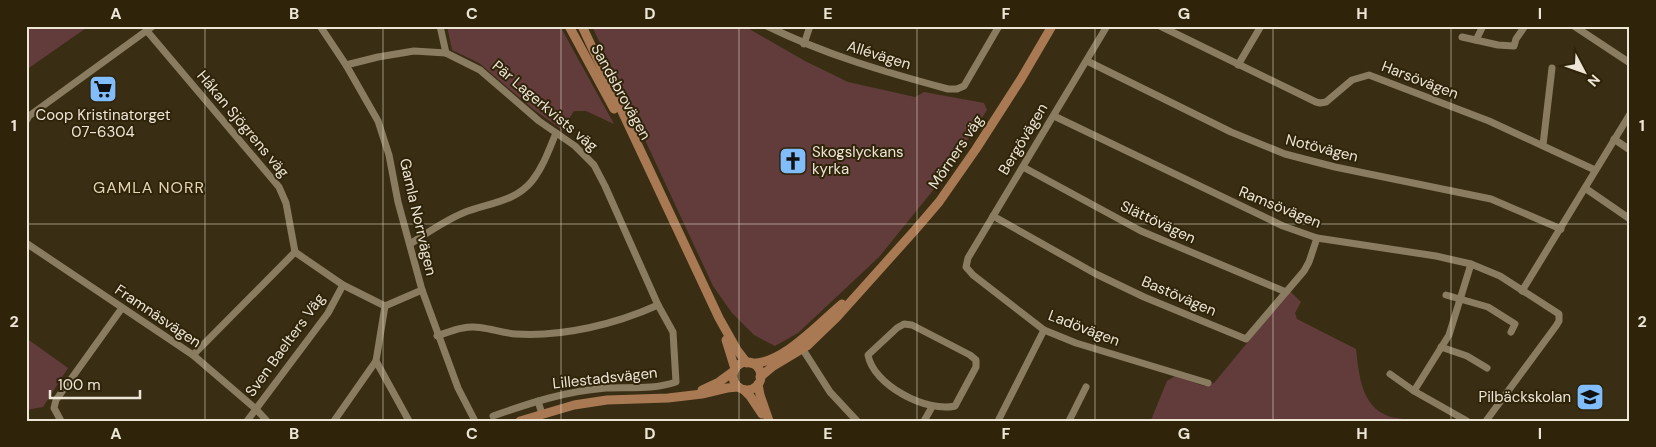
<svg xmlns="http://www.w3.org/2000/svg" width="1656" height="447" font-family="'DM Sans',sans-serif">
	<rect width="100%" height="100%" fill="#392e14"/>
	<!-- green -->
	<g fill="#623b3b">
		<polygon points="26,26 89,26 26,70"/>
		<polygon points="447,26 560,26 614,124 586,111 574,111 562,130 533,109 479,63 452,50"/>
		<polygon points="592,26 744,26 805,61 848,82 915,97 924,92 984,103 987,110 943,178 879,257 798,333 775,346 754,335 732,313 713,286"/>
		<path d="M1290 291 1301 302 1295 313 1297 319 1356 349C1359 374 1361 406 1388 416 1396 419 1404 418 1412 421L1151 420 1167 381 1175 376 1204 386 1214 383Z"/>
		<polygon points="26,338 68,368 43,407 26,410"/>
	</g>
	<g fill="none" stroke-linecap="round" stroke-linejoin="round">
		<!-- minor -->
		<g stroke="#897c60" stroke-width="7">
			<polyline points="320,26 346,65 378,121 389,155 398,202 422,290 458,388 475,421"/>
			<polyline points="440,26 446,53"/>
			<path d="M767 26C826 55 885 72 948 89H957L964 86 999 26"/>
			<polyline points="1107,26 968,258 966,267 973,275 1044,330 1076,343 1208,383"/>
			<polyline points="1160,26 1316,102 1320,103 1326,102 1352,80 1369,75 1489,121 1595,170"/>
			<polyline points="1574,26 1630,63"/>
			<polyline points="147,31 279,187 286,203 295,252 343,285 385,306 422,290"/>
			<polyline points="1462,37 1498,45 1514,46 1516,39 1525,26"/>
			<polyline points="1476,40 1483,26"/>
			<polyline points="804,44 810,26"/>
			<polyline points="1087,61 1231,132 1285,154 1335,167 1491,199 1561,229"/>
			<path d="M346 65 378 57 414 51 446 53 480 70 539 121 575 146 594 165 605 186 658 305 673 332 676 382C653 390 629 387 606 388 566 391 530 403 493 416"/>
			<polyline points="1238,65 1261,26"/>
			<polyline points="1054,116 1283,226 1317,238 1436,256 1471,264 1500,276 1559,314 1559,321 1556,326 1486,421"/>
			<polyline points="26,121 29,116 153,26"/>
			<polyline points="1614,139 1630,150"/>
			<polyline points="1543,145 1552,68"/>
			<polyline points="1023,167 1141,231 1286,292"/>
			<polyline points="1585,188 1630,219"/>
			<polyline points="993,216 1096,274 1144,297 1246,339 1304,271 1309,262 1317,238"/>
			<polyline points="26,243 193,355 256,409 267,421"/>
			<path d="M410 244C427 233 444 221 463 213 487 203 514 203 532 181 543 167 549 150 556 133"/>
			<polyline points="1522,291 1630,114"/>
			<polyline points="1446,295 1488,307 1515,324 1511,332"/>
			<path d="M904 324 912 325 970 355 976 360V367L955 406C927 413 873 385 868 355L897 328Z"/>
			<path d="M437 336C446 333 455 329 463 328 481 324 499 333 516 334 563 337 616 324 658 305"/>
			<polyline points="800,345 830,392 857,421"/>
			<polyline points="1441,347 1467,356 1487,368"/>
			<polyline points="193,355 295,252"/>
			<polyline points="376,361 409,421"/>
			<polyline points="1390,374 1414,391 1467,421"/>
			<polyline points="1414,391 1449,335 1471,264"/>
			<polyline points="538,401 542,414"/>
			<polyline points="61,421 54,408 56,400 122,308"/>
			<polyline points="247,421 328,313 343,285"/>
			<polyline points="334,421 376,361 385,306"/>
			<polyline points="924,421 932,407"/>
			<polyline points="998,421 1044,330"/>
			<polyline points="1069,421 1086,387"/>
		</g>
		<!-- major -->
		<g stroke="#a87953" stroke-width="9">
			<polyline points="569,26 614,109"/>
			<polyline points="582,26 719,318 737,350 747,363"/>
			<polyline points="726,340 735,369"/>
			<circle cx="747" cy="376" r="14"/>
			<path d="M750 363C781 366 819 323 842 304"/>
			<polyline points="760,377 772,367 807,346 837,317 915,230 939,202 976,149 1021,79 1052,26"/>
			<polyline points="758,384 760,395 769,421"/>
			<polyline points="702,390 719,382 734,371"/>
			<polyline points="744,390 750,396 762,414"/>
			<polyline points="520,421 574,405 607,400 668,398 702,394 727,388 738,387"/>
		</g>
	</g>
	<!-- grid -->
	<path fill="none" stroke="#ede5d6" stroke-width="1" stroke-opacity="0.55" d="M205 26V421M383 26V421M561 26V421M739 26V421M917 26V421M1095 26V421M1273 26V421M1451 26V421M26 224H1630"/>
	<!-- icons -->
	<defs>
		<symbol id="supermarket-square" viewBox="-11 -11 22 22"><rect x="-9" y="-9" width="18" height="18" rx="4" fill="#81bdfa" stroke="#2f2409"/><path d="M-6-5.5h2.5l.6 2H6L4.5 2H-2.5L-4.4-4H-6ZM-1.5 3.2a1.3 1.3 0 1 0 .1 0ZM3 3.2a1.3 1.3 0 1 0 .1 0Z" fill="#111"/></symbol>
		<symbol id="church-square" viewBox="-11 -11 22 22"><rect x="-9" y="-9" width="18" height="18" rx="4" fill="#81bdfa" stroke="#2f2409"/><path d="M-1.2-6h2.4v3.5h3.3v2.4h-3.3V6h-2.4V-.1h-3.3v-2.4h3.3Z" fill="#111"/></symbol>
		<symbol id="school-square" viewBox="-11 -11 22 22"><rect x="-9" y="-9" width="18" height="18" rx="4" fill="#81bdfa" stroke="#2f2409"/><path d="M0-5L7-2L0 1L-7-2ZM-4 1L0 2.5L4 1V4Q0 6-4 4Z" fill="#111"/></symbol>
	</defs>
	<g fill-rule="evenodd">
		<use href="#supermarket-square" x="87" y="73" width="32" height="32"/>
		<use href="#church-square" x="777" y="145" width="32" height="32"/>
		<use href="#school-square" x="1574" y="381" width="32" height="32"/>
	</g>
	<g text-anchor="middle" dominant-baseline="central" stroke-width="4" stroke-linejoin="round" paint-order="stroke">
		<!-- street labels -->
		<g font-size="15" fill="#ede5d6" stroke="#2f2409">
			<text transform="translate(879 55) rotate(17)">Allévägen</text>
			<text transform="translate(1420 80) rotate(21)">Harsövägen</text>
			<text transform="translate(621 92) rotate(61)">Sandsbrovägen</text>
			<text transform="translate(545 106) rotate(40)">Pär Lagerkvists väg</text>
			<text transform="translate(243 124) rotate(50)">Håkan Sjögrens väg</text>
			<text transform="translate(1023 139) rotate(-59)">Bergövägen</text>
			<text transform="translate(1322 148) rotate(14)">Notövägen</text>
			<text transform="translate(956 152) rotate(-56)">Mörners väg</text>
			<text transform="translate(1280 207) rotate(22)">Ramsövägen</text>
			<text transform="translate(418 217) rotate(77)">Gamla Norrvägen</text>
			<text transform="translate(1158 222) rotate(25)">Slättövägen</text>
			<text transform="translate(1179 296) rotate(23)">Bastövägen</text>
			<text transform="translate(158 316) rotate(34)">Framnäsvägen</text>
			<text transform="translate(1084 328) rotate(21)">Ladövägen</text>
			<text transform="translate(285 345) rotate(-54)">Sven Baelters Väg</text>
			<text transform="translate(605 378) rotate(-6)">Lillestadsvägen</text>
		</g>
		<!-- poi labels -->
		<g font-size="15" fill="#ede5d6" stroke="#2f2409">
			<text x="103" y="115">Coop Kristinatorget<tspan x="103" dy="17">07-6304</tspan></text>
			<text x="812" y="152" text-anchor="start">Skogslyckans<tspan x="812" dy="17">kyrka</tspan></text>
			<text x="1571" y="397" text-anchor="end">Pilbäckskolan</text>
		</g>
		<!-- neighbourhood labels -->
		<g font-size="16" letter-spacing="1" fill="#e3d4b6" stroke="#2f2409">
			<text x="149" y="187">GAMLA NORR</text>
		</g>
	</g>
	<!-- border -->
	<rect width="1656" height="447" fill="none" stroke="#2f2409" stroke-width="55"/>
	<!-- north arrow -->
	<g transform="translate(1584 72) rotate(131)" stroke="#2f2409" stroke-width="4" paint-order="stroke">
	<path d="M0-4L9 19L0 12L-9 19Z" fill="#ede5d6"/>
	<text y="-8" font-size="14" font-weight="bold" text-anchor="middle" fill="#ede5d6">N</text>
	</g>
	<!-- scale -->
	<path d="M50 390v8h90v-8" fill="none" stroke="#ede5d6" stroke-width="2.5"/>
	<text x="58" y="390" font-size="15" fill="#ede5d6" stroke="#2f2409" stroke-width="4" paint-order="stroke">100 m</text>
	<rect x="28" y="28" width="1600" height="392" fill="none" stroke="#ede5d6" stroke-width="2"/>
	<g font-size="16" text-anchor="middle" font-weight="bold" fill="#ede5d6">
		<text x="116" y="19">A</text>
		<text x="294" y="19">B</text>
		<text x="472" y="19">C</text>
		<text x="650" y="19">D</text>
		<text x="828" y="19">E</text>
		<text x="1006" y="19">F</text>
		<text x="1184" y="19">G</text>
		<text x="1362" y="19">H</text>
		<text x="1540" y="19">I</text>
		<text x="14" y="131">1</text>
		<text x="1642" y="131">1</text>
		<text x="14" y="327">2</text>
		<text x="1642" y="327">2</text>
		<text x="116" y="439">A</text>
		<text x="294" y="439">B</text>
		<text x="472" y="439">C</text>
		<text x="650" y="439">D</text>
		<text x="828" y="439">E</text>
		<text x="1006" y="439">F</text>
		<text x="1184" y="439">G</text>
		<text x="1362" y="439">H</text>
		<text x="1540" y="439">I</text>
	</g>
</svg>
